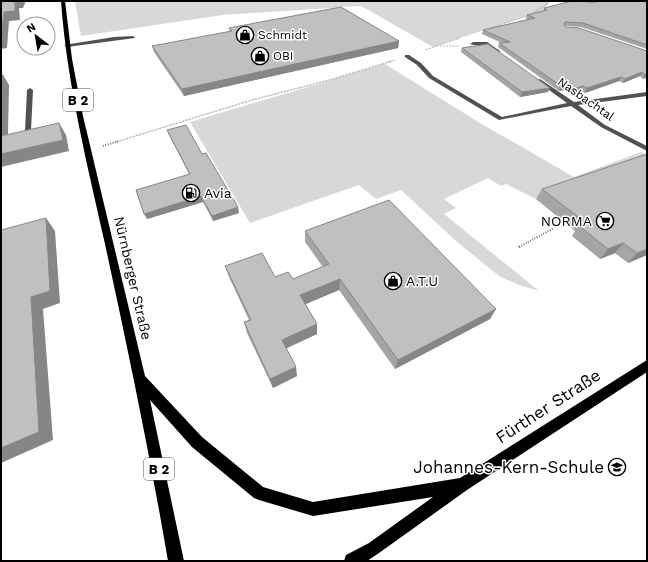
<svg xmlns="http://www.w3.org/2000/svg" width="648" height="562" font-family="'Work Sans',sans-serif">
	<rect width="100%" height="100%" fill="#fff"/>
	<!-- green -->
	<g fill="#d8d8d8">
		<polygon points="75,1 550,1 542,11 433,47 361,6 223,15 81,36"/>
		<polygon points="385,64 480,123 574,177 641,152 647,155 536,199 506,184 501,186 488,178 444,199 456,208 444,214 539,291 519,285 499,276 456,241 401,190 376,199 359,185 250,223 190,122"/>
	</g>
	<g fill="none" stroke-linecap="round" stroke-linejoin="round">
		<!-- path-far3 -->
		<g stroke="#737373" stroke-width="1" stroke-dasharray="0.5 1" stroke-linecap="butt">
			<polyline points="487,29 530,15 552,1"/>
			<polyline points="440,46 459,46"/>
			<polyline points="425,50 460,38"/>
			<polyline points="389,62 395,60"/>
		</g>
		<!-- path-far2 -->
		<polyline stroke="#737373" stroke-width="1.5" stroke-dasharray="0.5 1" stroke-linecap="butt" points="116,142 252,100 333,79 392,61"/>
		<!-- path-far1 -->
		<g stroke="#737373" stroke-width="2" stroke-dasharray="1 1.5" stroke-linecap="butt">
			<polyline points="103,146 119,141"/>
			<polyline points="519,247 554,228"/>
		</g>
		<!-- path -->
		<polyline stroke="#737373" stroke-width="2.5" stroke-dasharray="1 2" stroke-linecap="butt" points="519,247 521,246"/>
		<!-- minor -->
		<g fill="#515151" fill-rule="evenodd">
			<polygon points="133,36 135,38 67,47 64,45 114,37"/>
			<path d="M487 42 500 51V53C493 53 490 47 484 46 479 45 475 46 470 44L473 42Z"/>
			<polygon points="405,55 409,55 421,63 433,76 502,117 567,103 538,82 538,80 540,79 574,102 647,92 647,96 578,105 605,125 647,146 647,151 601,127 571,106 499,120 429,78 417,65 405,57"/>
			<polygon points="30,88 33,90 31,130 26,135 1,141 1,137 22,132 25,130 27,90"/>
		</g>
		<!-- major -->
		<path fill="#000" fill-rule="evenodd" d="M61 1H65L72 59 83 116 145 376 202 437 263 487 313 502 460 478 647 360V372L467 490 379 553 367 561H344L346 555 369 543 433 497 313 516 259 500 254 498 192 447 150 400 184 561H168C150 455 128 350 105 244 87 163 67 84 61 1Z"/>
	</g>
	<!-- wall -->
	<g fill="#a5a5a5">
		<polygon points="647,1 647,49 581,27 565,26 565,27 647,51 647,77 643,79 640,76 623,83 619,81 585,93 581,91 571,94 564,90 559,91 498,47 499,43 502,43 482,34 483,30 528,19 526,19 527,15 543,11 544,8 591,3"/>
		<polygon points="229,28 399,41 398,48 184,96 154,52 152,46 230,32"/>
		<polygon points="462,48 548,92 520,97 461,52"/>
		<polygon points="167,130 202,154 239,213 213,221 203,202 147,219 189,174 169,135"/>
		<polygon points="542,189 647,255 628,263 615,253 600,259 572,236 575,231 536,199"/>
		<polygon points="305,231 496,309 490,319 395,369 339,290 306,304 317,334 286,348 297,376 273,388 247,333 244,322 249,320 229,277 225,266 275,277 293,279 323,267 305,242"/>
	</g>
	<!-- shaded-wall -->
	<g fill="#868686">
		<polygon points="15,1 26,1 23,8 19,8 20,20 9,21 7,48 1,49 1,39 4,12"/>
		<polygon points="399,41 398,48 184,96 182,89"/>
		<polygon points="642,72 640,76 623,83 625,79"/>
		<polygon points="647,74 647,77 643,79 645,75"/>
		<polygon points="3,75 9,85 8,134 4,135 8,141 1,138 1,109"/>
		<polygon points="621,77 619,81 585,93 587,88"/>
		<polygon points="561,86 566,86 564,90 559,91"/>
		<polygon points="583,86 581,91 571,94 573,89"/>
		<polygon points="550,88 548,92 520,97 522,92"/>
		<polygon points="59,123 66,135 69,151 1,167 1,154"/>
		<polygon points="201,196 203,202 147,219 144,214"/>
		<polygon points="238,207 239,213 213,221 212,216"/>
		<polygon points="46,218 55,231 60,303 43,309 53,440 1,463 1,448 31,297"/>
		<polygon points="623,243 615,253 600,259 608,249"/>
		<polygon points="647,249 647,255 628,263 637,253"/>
		<polygon points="340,279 339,290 301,306 300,295"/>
		<polygon points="496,309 490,319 395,369 398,360"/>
		<polygon points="317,324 317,334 283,350 282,340"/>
		<polygon points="296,367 297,376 273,388 270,379"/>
	</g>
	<!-- building -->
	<g fill="#c0c0c0" stroke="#868686">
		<polygon points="1,1 15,1 15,11 4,12 1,39"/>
		<polygon points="572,1 585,1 591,3 599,1 647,1 647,45 583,23 566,22 564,23 565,27 579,28 647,51 647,74 645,75 642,72 625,79 621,77 587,88 583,86 573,89 566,86 561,86 499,43 510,42 483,30 535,18 527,15 547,10 544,8"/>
		<polygon points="341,7 399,41 182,89 152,46 232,31 229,28"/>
		<polygon points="488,44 550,88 522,92 462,48"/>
		<polygon points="1,75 3,75 1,109"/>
		<polygon points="59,123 63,140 1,154 1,136"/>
		<polygon points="186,125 202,154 206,153 238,207 212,216 201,196 144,214 136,190 190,174 167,130"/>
		<polygon points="647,154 647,249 637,253 623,243 608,249 579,226 586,223 542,189"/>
		<polygon points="389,200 496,309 398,360 340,279 300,295 317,324 282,340 296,367 270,379 244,322 251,320 225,266 262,253 275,277 288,272 293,279 329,264 305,231"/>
		<polygon points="46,218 50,291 31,297 39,432 1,448 1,230"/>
	</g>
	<!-- icons -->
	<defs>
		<symbol id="shop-ring" viewBox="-11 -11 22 22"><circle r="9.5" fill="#fff" stroke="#000" stroke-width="1.5"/><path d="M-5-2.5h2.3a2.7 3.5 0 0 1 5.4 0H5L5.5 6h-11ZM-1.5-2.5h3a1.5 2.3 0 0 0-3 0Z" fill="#000"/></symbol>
		<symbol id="fuel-ring" viewBox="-11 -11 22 22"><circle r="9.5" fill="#fff" stroke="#000" stroke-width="1.5"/><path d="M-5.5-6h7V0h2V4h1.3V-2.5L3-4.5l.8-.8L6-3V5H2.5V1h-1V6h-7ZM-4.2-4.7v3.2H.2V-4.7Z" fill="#000"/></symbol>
		<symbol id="supermarket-ring" viewBox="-11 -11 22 22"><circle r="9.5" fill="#fff" stroke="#000" stroke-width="1.5"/><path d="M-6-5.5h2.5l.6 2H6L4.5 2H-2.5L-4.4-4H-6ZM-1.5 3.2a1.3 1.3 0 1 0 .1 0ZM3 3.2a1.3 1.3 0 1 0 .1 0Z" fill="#000"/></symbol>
		<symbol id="school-ring" viewBox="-11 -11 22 22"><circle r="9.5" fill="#fff" stroke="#000" stroke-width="1.5"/><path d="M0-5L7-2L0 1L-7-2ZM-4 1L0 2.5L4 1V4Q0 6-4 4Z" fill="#000"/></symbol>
	</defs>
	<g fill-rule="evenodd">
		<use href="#shop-ring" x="235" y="25" width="20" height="20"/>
		<use href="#shop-ring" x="250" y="46" width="20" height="20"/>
		<use href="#fuel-ring" x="181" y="183" width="20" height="20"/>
		<use href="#supermarket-ring" x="595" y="211" width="20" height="20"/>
		<use href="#shop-ring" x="383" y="271" width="20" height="20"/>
		<use href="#school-ring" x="607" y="457" width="20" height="20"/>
	</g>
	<g text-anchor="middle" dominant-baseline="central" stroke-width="3" stroke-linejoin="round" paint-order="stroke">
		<!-- far-poi labels -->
		<g font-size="12" fill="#000" stroke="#fff" text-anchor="start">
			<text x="258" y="35">Schmidt</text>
			<text x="273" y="56">OBI</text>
		</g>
		<!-- far-street labels -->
		<g font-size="12" fill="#000" stroke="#fff">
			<text transform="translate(586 99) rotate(35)">Nasbachtal</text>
		</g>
		<!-- shield labels -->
		<g fill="#fff" stroke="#4c4c4c" stroke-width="1">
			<rect x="63" y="89" width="30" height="22" rx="3"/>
			<rect x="144" y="458" width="30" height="22" rx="3"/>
		</g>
		<g font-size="13" font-weight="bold" fill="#000">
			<text x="78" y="100">B 2</text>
			<text x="159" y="469">B 2</text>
		</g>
		<!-- poi labels -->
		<g font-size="14" fill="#000" stroke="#fff" text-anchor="start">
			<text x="204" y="193">Avia</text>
			<text x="592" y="221" text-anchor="end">NORMA</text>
			<text x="406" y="281">A.T.U</text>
		</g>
		<!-- street labels -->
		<g font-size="14" fill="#000" stroke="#fff">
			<text transform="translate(133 278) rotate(77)">Nürnberger Straße</text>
		</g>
		<!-- near-street labels -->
		<g font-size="17" fill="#000" stroke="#fff">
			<text transform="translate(548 406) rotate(-33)">Fürther Straße</text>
		</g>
		<!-- near-poi labels -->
		<g font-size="17" fill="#000" stroke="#fff" text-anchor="end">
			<text x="604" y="467">Johannes-Kern-Schule</text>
		</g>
	</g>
	<!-- border -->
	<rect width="648" height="562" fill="none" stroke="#000000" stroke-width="4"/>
	<!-- north arrow -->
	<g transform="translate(36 36) rotate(329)"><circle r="19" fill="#ffffff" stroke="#999999"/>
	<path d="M0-3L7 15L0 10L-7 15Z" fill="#000000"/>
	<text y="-6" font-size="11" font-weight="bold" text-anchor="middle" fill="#000000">N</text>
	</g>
</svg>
